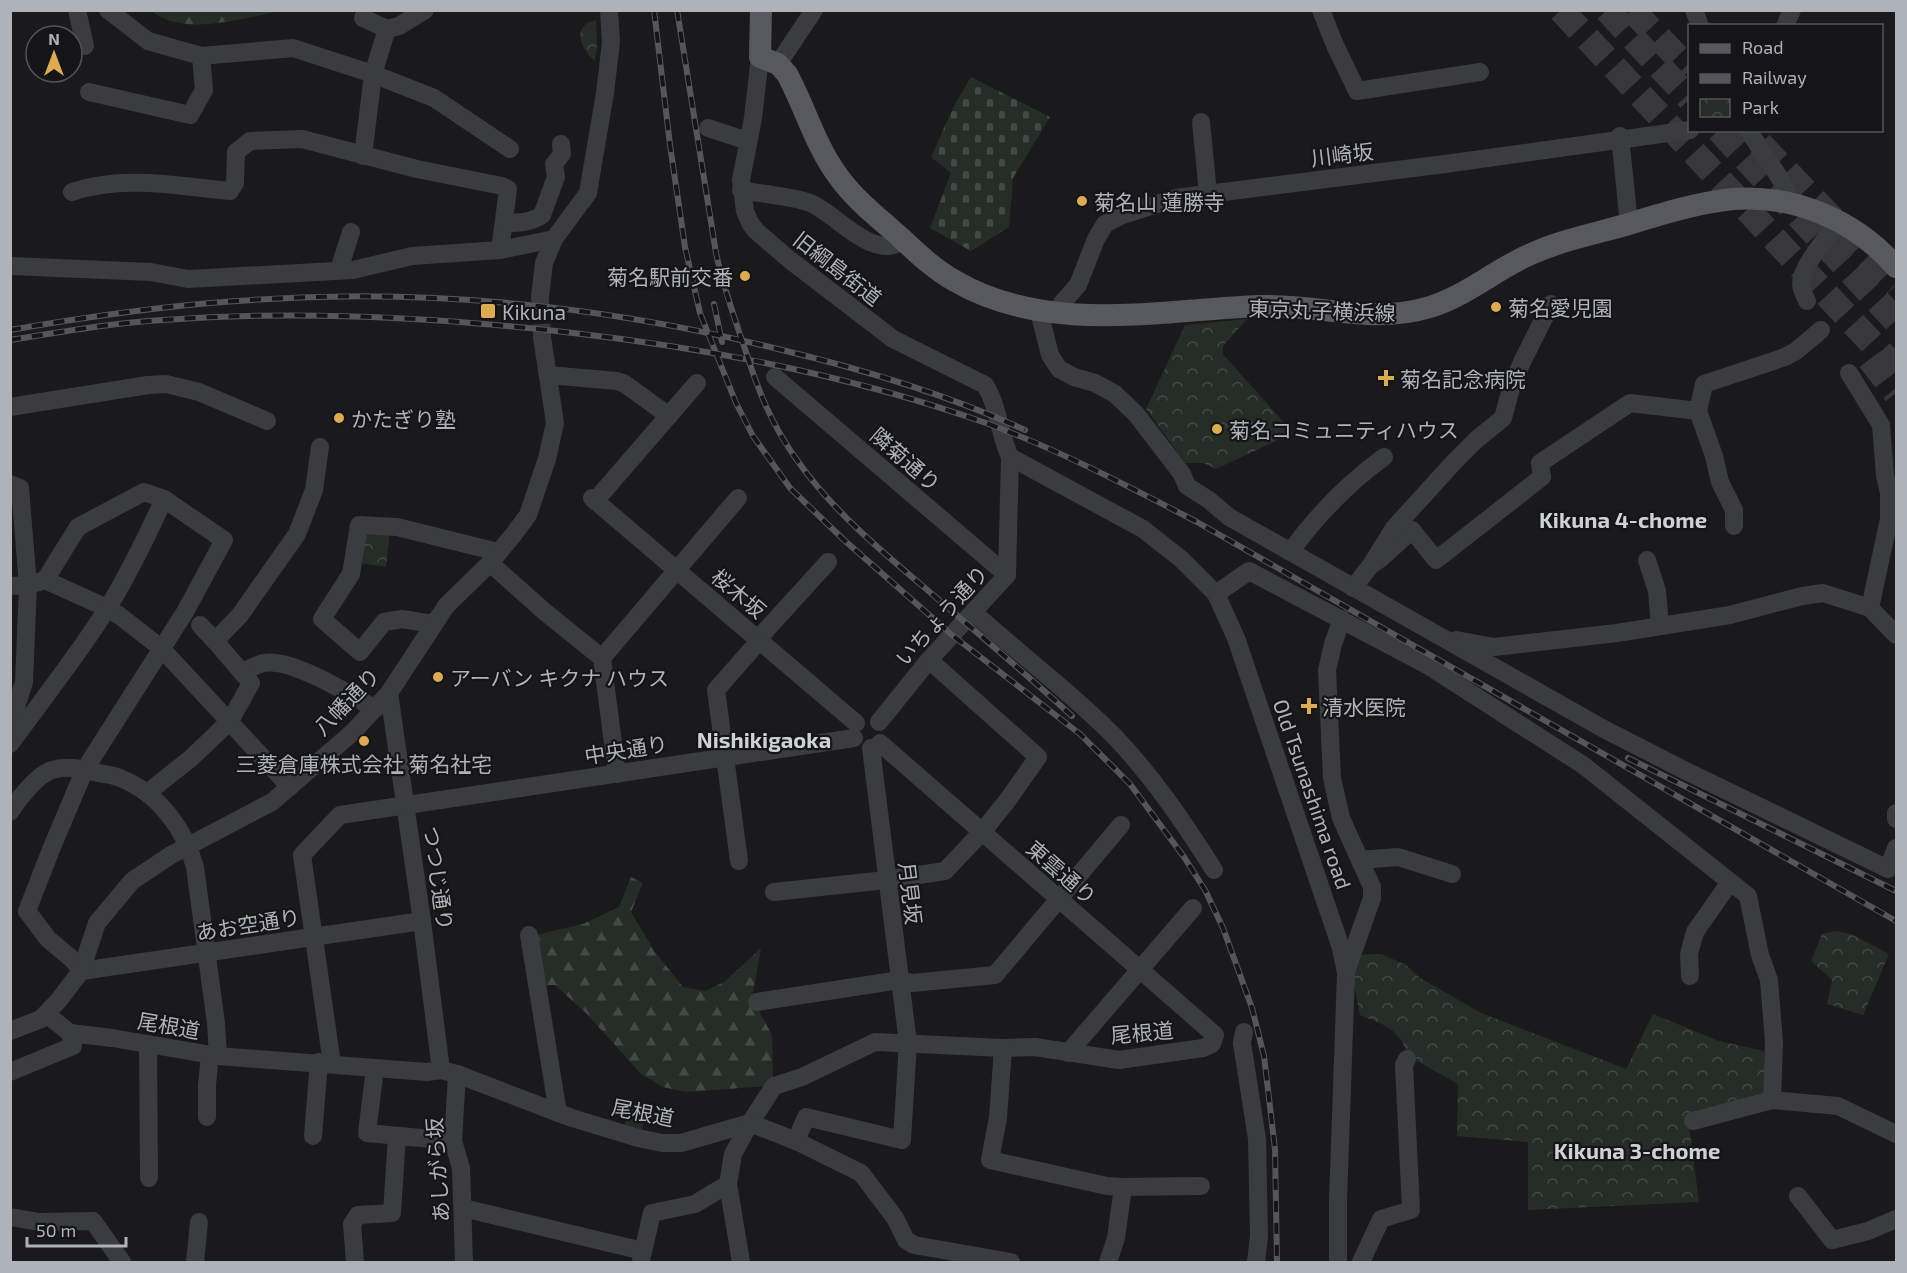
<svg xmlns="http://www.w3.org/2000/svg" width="1907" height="1273" font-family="'Exo 2','Noto Sans JP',sans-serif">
	<defs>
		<pattern id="forest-firs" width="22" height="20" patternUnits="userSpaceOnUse" patternTransform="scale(1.5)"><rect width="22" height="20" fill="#262d27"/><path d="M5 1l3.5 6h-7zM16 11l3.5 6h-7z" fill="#434944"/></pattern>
		<pattern id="cemetery-stones" width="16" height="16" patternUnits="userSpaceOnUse" patternTransform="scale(1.5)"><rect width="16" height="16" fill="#262d27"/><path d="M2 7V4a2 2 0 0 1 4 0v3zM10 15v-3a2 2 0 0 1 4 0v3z" fill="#434944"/></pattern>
		<pattern id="park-crowns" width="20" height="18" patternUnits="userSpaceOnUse" patternTransform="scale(1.5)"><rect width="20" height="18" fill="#262d27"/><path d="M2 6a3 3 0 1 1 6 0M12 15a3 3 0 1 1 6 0" fill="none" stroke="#434944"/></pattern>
	</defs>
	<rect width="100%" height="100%" fill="#1a1a1c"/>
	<!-- forest -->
	<g fill="url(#forest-firs)">
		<path d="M152 11H281C244 17 184 38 152 11Z"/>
		<polygon points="631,877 643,883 631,912 655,952 683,987 705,991 724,982 761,948 752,998 772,1035 773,1077 767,1086 686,1092 663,1087 641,1074 587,1014 555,985 542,985 536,935 583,924 619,907"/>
	</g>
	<!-- cemetery -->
	<polygon fill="url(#cemetery-stones)" points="971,77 1050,117 1013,178 1009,227 971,251 930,228 951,173 931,157 954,106"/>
	<!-- park -->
	<g fill="url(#park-crowns)">
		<path d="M596 20 597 44 595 61C580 49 571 25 596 20Z"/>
		<polygon points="1247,319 1223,346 1223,354 1293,433 1216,469 1203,463 1185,463 1146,409 1185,325"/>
		<polygon points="364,531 390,531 386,567 359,563"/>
		<polygon points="1835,931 1851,934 1889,954 1863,1015 1827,1004 1832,980 1811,961 1822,934"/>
		<polygon points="1367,954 1381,954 1406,965 1420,978 1481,1013 1626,1069 1653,1014 1719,1041 1764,1051 1765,1096 1688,1118 1699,1202 1528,1210 1528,1142 1457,1136 1458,1084 1408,1056 1402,1041 1393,1031 1382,1024 1360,1015 1352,975 1354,957"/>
		<polygon points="631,1102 649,1106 641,1132 624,1127"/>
	</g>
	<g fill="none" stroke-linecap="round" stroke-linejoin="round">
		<!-- minor-tunnel -->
		<polyline stroke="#38383c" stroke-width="18" stroke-dasharray="18 9" stroke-linecap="butt" points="540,297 542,337"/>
		<!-- highway-tunnel -->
		<g stroke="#38383c" stroke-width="26" stroke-dasharray="26 13" stroke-linecap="butt">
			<polyline points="1561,10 1896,369"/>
			<polyline points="1607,10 1690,99"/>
			<polyline points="1632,10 1690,70"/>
			<polyline points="1719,130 1896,321"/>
			<polyline points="1760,144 1896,285"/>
			<polyline points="1870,359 1896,393"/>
		</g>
		<!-- minor -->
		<g stroke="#3b3c40" stroke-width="18">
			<polyline points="77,10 85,46"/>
			<polyline points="108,10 148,41 201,56 293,48 373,74 434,98 510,149"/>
			<polyline points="1321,10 1334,43 1357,91 1480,72"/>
			<polyline points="1694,10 1700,26"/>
			<polyline points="1785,26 1792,10"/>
			<polyline points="387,29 399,26 425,10"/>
			<path d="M760 57 753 118 741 180 745 211 750 223 756 231 790 260 893 339 985 385C999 407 999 434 1010 457L1143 529 1181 559 1216 594 1236 638 1341 948 1346 973 1338 1201V1262"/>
			<polyline points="778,64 814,10"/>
			<polyline points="89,92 190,115 204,90 201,56"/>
			<polyline points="1201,122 1208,193"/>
			<polyline points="708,128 748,141"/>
			<polyline points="1748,130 1781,180 1792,203"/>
			<polyline points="1620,136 1629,224"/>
			<polyline points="363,156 373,74 387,29 363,18"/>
			<path d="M741 190C761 194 791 196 810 203 836 213 874 263 903 240"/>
			<path d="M72 192C123 175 177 186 230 191L235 183 236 152 250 141 302 139 417 169 502 186 508 189 500 250"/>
			<path d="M504 223C516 223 531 223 542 215L556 177 554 164 562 154 561 144"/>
			<polyline points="10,266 151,272 188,279 353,270 412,256 500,250 554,239"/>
			<polyline points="339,270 351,232"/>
			<polyline points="540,297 544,263 554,239 588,193 605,93 611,42 609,10"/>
			<path d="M1807 301C1804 295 1801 289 1801 283 1802 265 1828 236 1839 221"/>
			<polyline points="1039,311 1050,355 1059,369 1074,377 1095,383 1115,394 1136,414 1182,474 1187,486 1209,500 1229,517 1602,728 1684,770 1888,869 1896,848"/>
			<polyline points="1061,314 1062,303 1078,285 1096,239 1105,224 1120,216 1176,198 1445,164 1690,130"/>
			<polyline points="1849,373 1881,425 1885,475 1889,493 1889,519 1870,608"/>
			<polyline points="548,375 617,381 625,384 669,416"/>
			<polyline points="775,377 1007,575"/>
			<polyline points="10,407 148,385 166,384 199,392 267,421"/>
			<polyline points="1698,411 1714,456 1720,482 1734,510 1734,526"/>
			<polyline points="10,484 20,488 28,585 24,682 10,726"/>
			<polyline points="592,498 856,723"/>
			<polyline points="595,501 697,383"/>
			<path d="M1290 552C1317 515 1347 484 1384 457"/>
			<polyline points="1647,560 1657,591 1660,626"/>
			<polyline points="490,563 545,612 602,658 617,774"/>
			<polyline points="1371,565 1380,559 1412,530 1436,560 1542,477 1540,463 1630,403 1698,411 1704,384 1785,357 1796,351 1821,330"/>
			<polyline points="45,580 78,527 144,492 164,499"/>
			<polyline points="10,586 28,585 45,580 107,608 120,616 161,648 290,787"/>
			<polyline points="1353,588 1371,565 1394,528 1454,462 1476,440 1503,418 1512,385 1522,362 1551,304"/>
			<polyline points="1216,594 1249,571 1427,665 1583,765 1748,896 1760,955 1769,980 1774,1042 1772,1100"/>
			<path d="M973 612C1019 654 1071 692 1115 737 1154 778 1184 823 1214 870"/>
			<polyline points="1342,619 1333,644 1327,670 1332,778 1341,818 1372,887 1372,898 1347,969"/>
			<polyline points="433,624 402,619 384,622 360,652 322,619 351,574 359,525 397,527 498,552"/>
			<polyline points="200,625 215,641"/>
			<polyline points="758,639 828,562"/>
			<polyline points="1456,640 1494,647 1617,633 1730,615 1802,596 1823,593 1870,608 1896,635"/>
			<polyline points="602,658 738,498"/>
			<path d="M243 672C249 669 257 664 264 663 292 658 351 695 375 709"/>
			<polyline points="389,693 422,921 441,1070"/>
			<polyline points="879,722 929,660 1007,575 1010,457"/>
			<path d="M10 744C43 699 77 656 107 609 129 574 147 536 164 499L224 540 185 612 85 769 52 847 27 911"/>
			<polyline points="147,793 190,759 230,721 251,683 215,641 240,615 297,534 314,490 320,447"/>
			<path d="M10 812C19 798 37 775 52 770 67 765 83 769 98 773 105 774 113 775 120 778 158 793 185 829 195 867L216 1023 218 1056"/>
			<polyline points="1896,813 1896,819"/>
			<polyline points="1360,860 1398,857 1452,874"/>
			<polyline points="739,861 716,690 759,641"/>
			<polyline points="774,892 886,880 945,871 982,832 1007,801 1038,757 929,660"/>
			<polyline points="27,911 48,939 73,960 81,971 422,921"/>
			<polyline points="529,935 558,1113"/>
			<polyline points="1690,976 1689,954 1695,932 1730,882"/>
			<polyline points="757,1002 900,980 912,983 995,975 1121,825"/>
			<polyline points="10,1031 41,1019 59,1000 81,971 97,923 132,881 171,855 272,802 353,732 389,693 446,606 490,563 514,534 528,515 547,459 555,423 542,337"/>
			<polyline points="1244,1032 1242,1043 1257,1139 1259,1236 1256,1262"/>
			<polyline points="70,1033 112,1038 218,1056 427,1072 441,1070 457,1074 572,1118 638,1138 662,1143 681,1143 750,1123 774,1086 802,1077 875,1042 1003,1048 1035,1047 1119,1060 1203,1048 1212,1044 1215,1035 880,743"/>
			<polyline points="148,1044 149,1178"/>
			<polyline points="1003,1048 998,1118 990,1160 1107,1186 1123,1187 1201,1186"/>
			<polyline points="1068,1053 1193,908"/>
			<polyline points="332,1064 302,855 340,815 854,738"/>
			<polyline points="375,1068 367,1133 453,1141"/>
			<polyline points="10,1072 73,1046 70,1033 46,1014"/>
			<polyline points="457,1074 453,1141 461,1168 464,1262"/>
			<polyline points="207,1117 207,1085 210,1054"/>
			<polyline points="1693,1121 1772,1100 1838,1106 1896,1134"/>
			<polyline points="313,1136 319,1062"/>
			<polyline points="796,1141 806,1117 902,1140 908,1043 871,748"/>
			<polyline points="1798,1196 1832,1240 1868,1231 1896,1219"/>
			<polyline points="463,1208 643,1251"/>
			<polyline points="10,1217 39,1222 93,1221 122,1262"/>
			<polyline points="641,1260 652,1213 695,1204 728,1184"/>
			<polyline points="195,1262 199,1222"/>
			<polyline points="355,1262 352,1224 358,1215 392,1213 397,1136"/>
			<polyline points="741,1262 728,1184 733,1154 750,1123 796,1141 861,1173 895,1218 906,1240 914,1245 1011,1262"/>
			<polyline points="1108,1262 1116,1238 1123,1187"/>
			<polyline points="1361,1262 1381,1219 1411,1210 1404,1065 1407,1059"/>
		</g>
		<!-- major -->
		<path stroke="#58595f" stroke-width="22" d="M761 10 760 57 778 64 787 74C805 107 815 145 838 176 855 200 879 218 901 238 918 254 935 270 955 281 1048 335 1159 310 1260 306 1320 304 1370 325 1430 307 1468 295 1496 269 1531 254 1560 241 1592 234 1622 226 1658 215 1695 203 1733 199 1795 194 1856 221 1896 267"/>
		<defs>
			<g id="rail">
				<polyline points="654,10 670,145 685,247 700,313 736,403 753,436 790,488 844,540 952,635 1080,734 1130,784 1184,857 1205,890 1223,928 1252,1008 1264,1056 1275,1149 1277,1262"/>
				<path d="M677 10 716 253C723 286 734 317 745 349 758 390 771 424 797 460 831 509 879 549 925 588 974 630 1024 672 1072 716"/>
				<polyline points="714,304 722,342"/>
				<path d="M10 330C86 317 161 306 237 301 419 287 602 305 778 349 862 369 946 394 1025 430"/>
				<path d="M10 340C61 332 111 323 163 320 299 310 437 317 573 333 714 349 852 376 986 423 1057 449 1130 487 1197 522L1896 921"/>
				<polyline points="1628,758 1896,891"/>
			</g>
		</defs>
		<!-- rail casing -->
		<use href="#rail" stroke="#55565b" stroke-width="6"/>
		<!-- rail -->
		<use href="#rail" stroke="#151517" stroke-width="4" stroke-dasharray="11" stroke-linecap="butt"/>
	</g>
	<!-- markers -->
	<g fill="#deac50" stroke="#151517" stroke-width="2">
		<circle cx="1082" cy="201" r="6"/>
		<circle cx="745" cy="276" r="6"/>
		<circle cx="1496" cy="307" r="6"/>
		<rect x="480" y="303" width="16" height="16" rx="3"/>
		<path d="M1383 369h6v6h6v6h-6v6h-6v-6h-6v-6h6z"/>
		<circle cx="339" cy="418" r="6"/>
		<circle cx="1217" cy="429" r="6"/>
		<circle cx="438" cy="677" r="6"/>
		<path d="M1306 697h6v6h6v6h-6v6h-6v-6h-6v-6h6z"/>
		<circle cx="364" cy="741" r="6"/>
	</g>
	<g text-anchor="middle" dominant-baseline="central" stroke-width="4.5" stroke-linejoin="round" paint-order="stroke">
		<!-- street labels -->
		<g font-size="21" fill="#aeb2ba" stroke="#151517">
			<text transform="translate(1342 154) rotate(-7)">川崎坂</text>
			<text transform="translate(838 268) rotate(38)">旧綱島街道</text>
			<text transform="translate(1322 310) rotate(2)">東京丸子横浜線</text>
			<text transform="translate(906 459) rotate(41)">隣菊通り</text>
			<text transform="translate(739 593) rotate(40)">桜木坂</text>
			<text transform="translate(941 615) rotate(-48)">いちょう通り</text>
			<text transform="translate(346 701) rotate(-46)">八幡通り</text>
			<text transform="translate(626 749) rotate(-9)">中央通り</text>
			<text transform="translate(1313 794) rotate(71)">Old Tsunashima road</text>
			<text transform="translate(1062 872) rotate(41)">東雲通り</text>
			<text transform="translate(439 878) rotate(82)">つつじ通り</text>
			<text transform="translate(911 893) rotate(83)">月見坂</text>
			<text transform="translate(248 924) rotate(-9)">あお空通り</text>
			<text transform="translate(169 1025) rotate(10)">尾根道</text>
			<text transform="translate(1142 1032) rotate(-5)">尾根道</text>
			<text transform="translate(643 1112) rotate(11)">尾根道</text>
			<text transform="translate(437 1170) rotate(-94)">あしがら坂</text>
		</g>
		<!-- poi labels -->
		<g font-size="21" fill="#aeb2ba" stroke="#151517" text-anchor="start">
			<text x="1094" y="201">菊名山 蓮勝寺</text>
			<text x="733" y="276" text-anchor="end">菊名駅前交番</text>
			<text x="1508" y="307">菊名愛児園</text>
			<text x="502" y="311">Kikuna</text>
			<text x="1400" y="378">菊名記念病院</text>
			<text x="351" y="418">かたぎり塾</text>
			<text x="1229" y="429">菊名コミュニティハウス</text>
			<text x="450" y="677">アーバン キクナ ハウス</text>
			<text x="1322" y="706">清水医院</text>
			<text x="364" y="763" text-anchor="middle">三菱倉庫株式会社 菊名社宅</text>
		</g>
		<!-- neighbourhood labels -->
		<g font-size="22" font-weight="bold" fill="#ced1d6" stroke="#151517">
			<text x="1623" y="519">Kikuna 4-chome</text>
			<text x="764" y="739">Nishikigaoka</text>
			<text x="1637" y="1150">Kikuna 3-chome</text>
		</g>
	</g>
	<!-- border -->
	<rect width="1907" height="1273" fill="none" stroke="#aeb2ba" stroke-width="24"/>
	<!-- legend -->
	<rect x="1688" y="24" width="195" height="108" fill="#151517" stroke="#525458" stroke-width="1.5"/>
	<rect x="1700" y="44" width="30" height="9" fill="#58595f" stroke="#525458" stroke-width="1.5"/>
	<text x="1742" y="54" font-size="18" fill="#aeb2ba">Road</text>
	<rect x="1700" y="74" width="30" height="9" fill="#55565b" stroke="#525458" stroke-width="1.5"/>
	<text x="1742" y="84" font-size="18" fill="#aeb2ba">Railway</text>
	<rect x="1700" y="99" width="30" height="18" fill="url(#park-crowns)" stroke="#525458" stroke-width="1.5"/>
	<text x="1742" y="114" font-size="18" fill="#aeb2ba">Park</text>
	<!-- north arrow -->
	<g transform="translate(54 54)"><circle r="28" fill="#151517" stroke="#525458" stroke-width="1.5"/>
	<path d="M0-4.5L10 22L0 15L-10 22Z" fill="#deac50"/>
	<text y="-9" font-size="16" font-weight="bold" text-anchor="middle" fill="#aeb2ba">N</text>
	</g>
	<!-- scale -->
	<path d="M27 1237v9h99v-9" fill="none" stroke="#aeb2ba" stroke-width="3"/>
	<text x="36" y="1237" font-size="18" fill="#aeb2ba" stroke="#151517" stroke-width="4.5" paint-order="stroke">50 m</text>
</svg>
